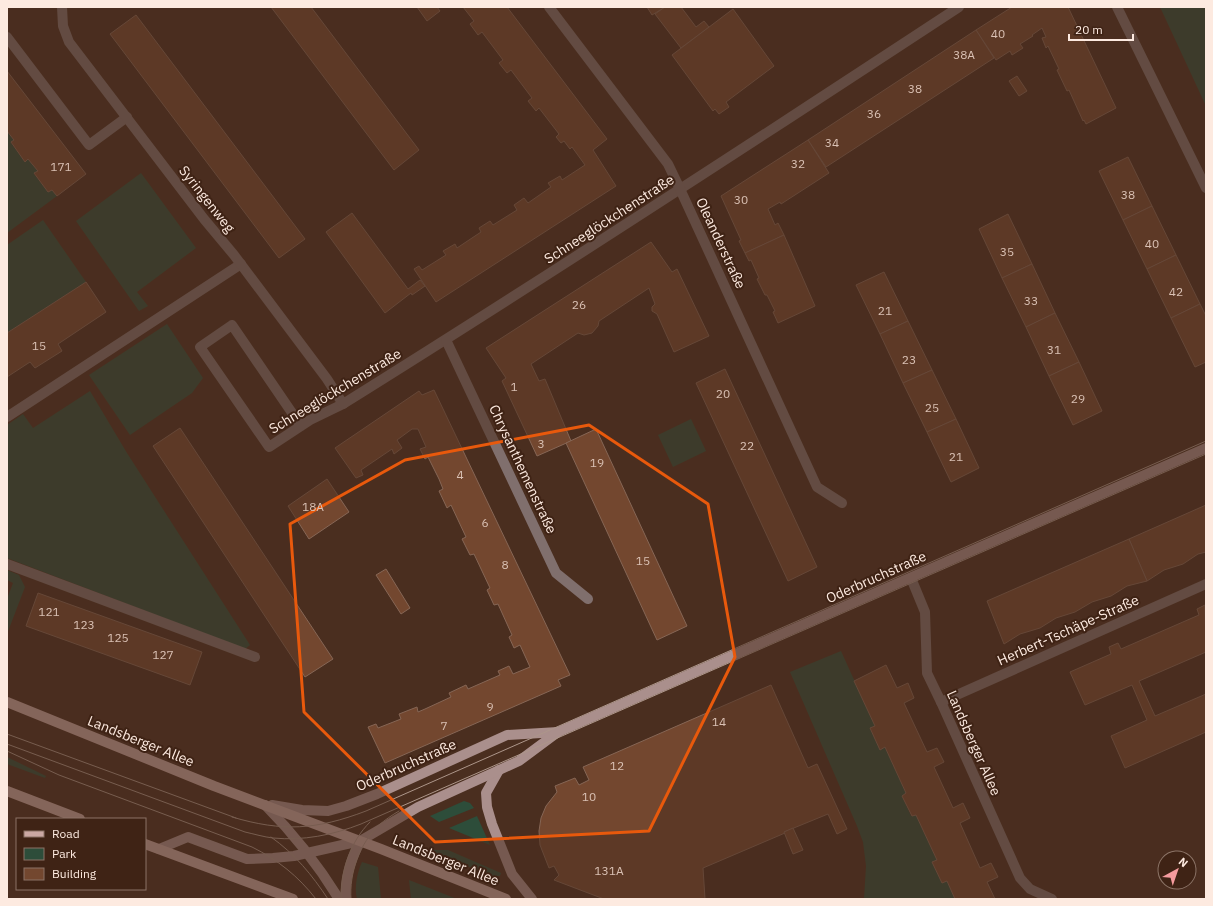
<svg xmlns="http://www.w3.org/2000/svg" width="1213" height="906" font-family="'IBM Plex Sans',sans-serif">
	<rect width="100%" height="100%" fill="#4a2e1f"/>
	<!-- green -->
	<g fill="#2d4d3a">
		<polygon points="1160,7 1206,7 1206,106"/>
		<polygon points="7,131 14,140 11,143 25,162 28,159 38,171 34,174 48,192 52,190 57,196 7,233"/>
		<polygon points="141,173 196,248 137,292 148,306 139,311 76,221"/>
		<polygon points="43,220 86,282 7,333 7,245"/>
		<polygon points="167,324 203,378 192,393 130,435 89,375"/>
		<polygon points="90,391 127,453 250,645 245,649 7,558 7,425 23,414 33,428"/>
		<polygon points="691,419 706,451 673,467 658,435"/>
		<polygon points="7,570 19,575 25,587 7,634 7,599 13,583 7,580"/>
		<polygon points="841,651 875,726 871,728 881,749 885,747 906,793 902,796 911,816 916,815 937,860 932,862 942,883 947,881 955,899 864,899 866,866 863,842 857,826 790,672"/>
		<polygon points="7,757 46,776 45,778 7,764"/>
		<polygon points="464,801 470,803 474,808 439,822 430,816"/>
		<polygon points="477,816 490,845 449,828"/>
		<polygon points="427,850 448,850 501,873 500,876 492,876"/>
		<path d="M362 862 378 867 381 899H357C354 887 357 873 362 862Z"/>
		<polygon points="409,880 457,899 411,899"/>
	</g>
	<!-- building -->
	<g fill="#73472f" stroke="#866655">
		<polygon points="271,7 311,7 419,150 394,170"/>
		<polygon points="417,7 437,7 440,11 427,21"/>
		<polygon points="463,7 507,7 607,139 593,150 616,186 436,302 414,269 419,266 422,270 446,255 443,251 455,244 457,248 481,232 479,228 490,221 493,225 517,210 514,205 524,198 528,203 551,187 548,183 560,176 562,180 585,165 572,147 570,149 564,141 561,143 556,137 559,134 539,108 536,111 528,101 532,98 511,70 507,73 499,63 503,60 482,32 478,35 470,24 474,21"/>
		<polygon points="647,7 665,7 652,15"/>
		<polygon points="665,7 681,7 696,27 704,21 709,27 681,48 655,14"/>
		<polygon points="1012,7 1068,7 1116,108 1086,124 1084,120 1083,121 1069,90 1067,91 1057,70 1059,69 1048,46 1046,48 1042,38 1046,37 1042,28 1032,35 1033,36 1020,44 1023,48 1012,55 1010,51 996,60 976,30"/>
		<polygon points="733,9 774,66 726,102 729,107 719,114 715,109 713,111 672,55"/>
		<polygon points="136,15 305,239 279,258 110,34"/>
		<polygon points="976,30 994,58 826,167 808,140"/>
		<polygon points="7,71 86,174 57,196 52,190 48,192 34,173 38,171 28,159 25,162 11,142 14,140 7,131"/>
		<polygon points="1017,76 1027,91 1019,96 1009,81"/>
		<polygon points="808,140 829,173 781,204 780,202 768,209 775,225 778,223 784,235 745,253 739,241 741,240 721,196"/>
		<polygon points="1128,157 1152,206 1123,220 1099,171"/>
		<polygon points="1152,206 1176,255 1147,269 1123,220"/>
		<polygon points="352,213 408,289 420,280 425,286 412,295 411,293 385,313 326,232"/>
		<polygon points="1008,214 1032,264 1002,278 979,229"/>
		<polygon points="784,235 815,306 778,323 773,312 775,311 767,295 765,295 757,279 759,278 751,260 749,261 745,253"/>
		<polygon points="651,242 672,272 677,269 709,336 674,352 657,314 652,311 652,307 655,304 649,288 599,321 598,326 592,333 584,335 578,333 531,364 539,381 545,379 571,441 537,456 502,381 506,378 486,348"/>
		<polygon points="1176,255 1200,304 1171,318 1147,269"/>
		<polygon points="1032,264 1055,313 1026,327 1002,278"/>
		<polygon points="884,272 908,321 880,334 856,285"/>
		<polygon points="86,282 106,312 58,344 62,351 35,368 30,362 7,377 7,333"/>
		<polygon points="1200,304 1206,316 1206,362 1195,367 1171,318"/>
		<polygon points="1055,313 1079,362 1049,376 1026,327"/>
		<polygon points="908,321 932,370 903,383 880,334"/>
		<polygon points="1079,362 1102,411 1073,425 1049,376"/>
		<polygon points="725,369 817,567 788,581 696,383"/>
		<polygon points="932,370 956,419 927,432 903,383"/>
		<polygon points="434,390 570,675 558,680 561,686 385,763 368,727 376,724 378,728 401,719 399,714 417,707 418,712 425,709 451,697 449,693 466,685 468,689 500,675 498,671 509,666 513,674 530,667 520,645 514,648 509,637 512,635 498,604 494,605 487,590 490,588 474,554 470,555 462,539 466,537 451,505 447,508 439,491 443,489 439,479 428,457 425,459 420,449 426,447 418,429 412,429 397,440 402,448 394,454 392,449 361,470 363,475 356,478 335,448 419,391 422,395"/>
		<polygon points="956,419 979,468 951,482 927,432"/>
		<polygon points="180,428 333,659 305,677 153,446"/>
		<polygon points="596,429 687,626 657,640 566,443"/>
		<polygon points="327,479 349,512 309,539 288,506"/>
		<polygon points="1206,505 1206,552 1198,554 1183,564 1164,570 1147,581 1129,539"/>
		<polygon points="1129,539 1147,581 1127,586 1111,596 1092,602 1075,612 1056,618 1040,628 1020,634 1004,644 987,601"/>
		<polygon points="386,569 410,608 401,614 376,575"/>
		<polygon points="38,593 202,652 190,685 26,626"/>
		<polygon points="1205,605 1206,652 1139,681 1155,716 1206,694 1206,732 1125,768 1111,736 1147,720 1132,685 1085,705 1070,672 1111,654 1109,647 1118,643 1121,649 1199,615 1197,609"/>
		<polygon points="886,665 897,688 908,683 914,698 904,703 927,752 937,748 944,762 934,767 953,808 963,803 970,818 960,823 980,868 991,863 998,877 987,882 995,899 955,899 947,881 942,883 932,862 937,860 916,815 912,816 902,796 906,793 885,747 880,750 870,728 875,726 854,681"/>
		<polygon points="771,685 808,768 817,764 847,829 837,834 828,814 784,832 785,833 703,868 705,899 604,899 554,880 559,875 554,866 549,868 540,845 539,831 541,818 546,806 557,792 555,786 575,778 579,785 589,780 583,767"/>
		<polygon points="793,828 803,850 793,854 784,832"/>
	</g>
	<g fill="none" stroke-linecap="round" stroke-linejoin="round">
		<!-- lane -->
		<g stroke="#806f6d" stroke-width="10">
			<polyline points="7,37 89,145 127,117"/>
			<polyline points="7,417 241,264"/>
			<polyline points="301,426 232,325 200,347 269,447 310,420 343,404"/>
			<polyline points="7,564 255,657"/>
			<polyline points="941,702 1020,878 1030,889 1052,899"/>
		</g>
		<!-- street -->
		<g stroke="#806f6d" stroke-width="10">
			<path d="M62 7 63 26 69 42 204 219 234 255 327 379 343 404C550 275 755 141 959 7"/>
			<polyline points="549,7 668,164 680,189 817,487 842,503"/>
			<polyline points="1117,7 1206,188"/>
			<polyline points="446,340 556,573 588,599"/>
			<polyline points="911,578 925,612 927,673 941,702 1206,584"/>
		</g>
		<!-- secondary -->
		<g stroke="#aa8f8c" stroke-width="10">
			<polyline points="499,770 486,793 487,807 492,824 512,874 532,899"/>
			<path d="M265 805C293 833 318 865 339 899"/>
			<polyline points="272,805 302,810 328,811 346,806 377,794 507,735 558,732"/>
			<polyline points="159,849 188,837 247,859 273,858 294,856 360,841 418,807 519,761 558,732 1206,448"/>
			<path d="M346 899C344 878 351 860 360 841"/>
		</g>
		<!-- primary -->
		<g stroke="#cba8a3" stroke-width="10">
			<polyline points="7,702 214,786 381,849 506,899"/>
			<polyline points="7,791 80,819"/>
			<polyline points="145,844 293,899"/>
		</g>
		<!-- tram -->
		<g stroke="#ad968a" stroke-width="1">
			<polyline points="7,734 236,818"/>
			<path d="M7 744 245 832C254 834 264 837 273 838 303 841 333 835 361 824L1206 454"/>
			<path d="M7 751 59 775 252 847C278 860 298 876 316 899"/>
			<path d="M232 817C283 832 316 830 366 811L1206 441"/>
			<path d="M271 837C295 854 312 875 328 899"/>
			<path d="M341 899C341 870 350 842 370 822"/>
			<path d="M351 899C349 873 360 843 379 825 385 820 392 815 399 811"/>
		</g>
	</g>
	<!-- marked area -->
	<path d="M0 0H1213V906H0ZM589 425 708 504 735 657 649 831 435 842 304 712 290 524 405 460Z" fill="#4a2e1f" fill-opacity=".55" fill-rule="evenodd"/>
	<path fill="none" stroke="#e8590c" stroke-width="3" stroke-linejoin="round" d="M589 425 708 504 735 657 649 831 435 842 304 712 290 524 405 460Z"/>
	<g text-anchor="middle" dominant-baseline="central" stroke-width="4" stroke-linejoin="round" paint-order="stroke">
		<!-- number labels -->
		<g font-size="12" fill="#dac1b4">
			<text x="998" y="33">40</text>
			<text x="964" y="54">38A</text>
			<text x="915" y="88">38</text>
			<text x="874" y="113">36</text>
			<text x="832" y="142">34</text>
			<text x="798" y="163">32</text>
			<text x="61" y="166">171</text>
			<text x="1128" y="194">38</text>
			<text x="741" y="199">30</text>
			<text x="1152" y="243">40</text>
			<text x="1007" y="251">35</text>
			<text x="1176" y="291">42</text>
			<text x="1031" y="300">33</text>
			<text x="579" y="304">26</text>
			<text x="885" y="310">21</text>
			<text x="39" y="345">15</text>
			<text x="1054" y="349">31</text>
			<text x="909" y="359">23</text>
			<text x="514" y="386">1</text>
			<text x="723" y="393">20</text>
			<text x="1078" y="398">29</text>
			<text x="932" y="407">25</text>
			<text x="541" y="443">3</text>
			<text x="747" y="445">22</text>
			<text x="956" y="456">21</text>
			<text x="597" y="462">19</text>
			<text x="460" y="474">4</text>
			<text x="313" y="506">18A</text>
			<text x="485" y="522">6</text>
			<text x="643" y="560">15</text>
			<text x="505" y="564">8</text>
			<text x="49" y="611">121</text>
			<text x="84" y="624">123</text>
			<text x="118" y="637">125</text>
			<text x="163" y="654">127</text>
			<text x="490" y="706">9</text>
			<text x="719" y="721">14</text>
			<text x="444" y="725">7</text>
			<text x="617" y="765">12</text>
			<text x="589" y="796">10</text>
			<text x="609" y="870">131A</text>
		</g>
		<!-- street labels -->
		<g font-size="14" fill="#fdeae0" stroke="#3f2315">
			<text transform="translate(207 199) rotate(52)">Syringenweg</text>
			<text transform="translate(609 219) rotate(-33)">Schneeglöckchenstraße</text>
			<text transform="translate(721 243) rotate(65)">Oleanderstraße</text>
			<text transform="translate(335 391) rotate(-31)">Schneeglöckchenstraße</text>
			<text transform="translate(523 469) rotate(65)">Chrysanthemenstraße</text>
			<text transform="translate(876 577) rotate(-24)">Oderbruchstraße</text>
			<text transform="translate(1068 630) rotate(-24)">Herbert-Tschäpe-Straße</text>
			<text transform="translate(141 741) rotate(22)">Landsberger Allee</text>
			<text transform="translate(974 743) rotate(66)">Landsberger Allee</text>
			<text transform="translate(406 765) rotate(-24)">Oderbruchstraße</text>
			<text transform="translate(446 860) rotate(22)">Landsberger Allee</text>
		</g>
	</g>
	<!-- border -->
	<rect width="1213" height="906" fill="none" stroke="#fdeae0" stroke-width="16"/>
	<!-- legend -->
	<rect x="16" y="818" width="130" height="72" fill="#3f2315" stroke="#8b7366"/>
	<rect x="24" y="831" width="20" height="6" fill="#cba8a3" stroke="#8b7366"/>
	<text x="52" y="838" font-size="12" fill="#fdeae0">Road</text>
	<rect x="24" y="848" width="20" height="12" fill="#2d4d3a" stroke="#8b7366"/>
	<text x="52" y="858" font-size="12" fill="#fdeae0">Park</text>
	<rect x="24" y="868" width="20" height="12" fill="#73472f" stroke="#8b7366"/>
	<text x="52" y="878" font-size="12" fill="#fdeae0">Building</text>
	<!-- north arrow -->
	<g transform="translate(1177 870) rotate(40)"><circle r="19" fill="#3f2315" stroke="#8b7366"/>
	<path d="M0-3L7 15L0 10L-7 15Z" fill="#f59b9e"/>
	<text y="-6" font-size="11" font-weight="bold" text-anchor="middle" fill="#fdeae0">N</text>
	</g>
	<!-- scale -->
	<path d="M1069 34v6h64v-6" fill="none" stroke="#fdeae0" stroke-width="2"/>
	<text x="1075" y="34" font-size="12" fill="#fdeae0" stroke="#3f2315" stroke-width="3" paint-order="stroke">20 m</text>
</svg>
